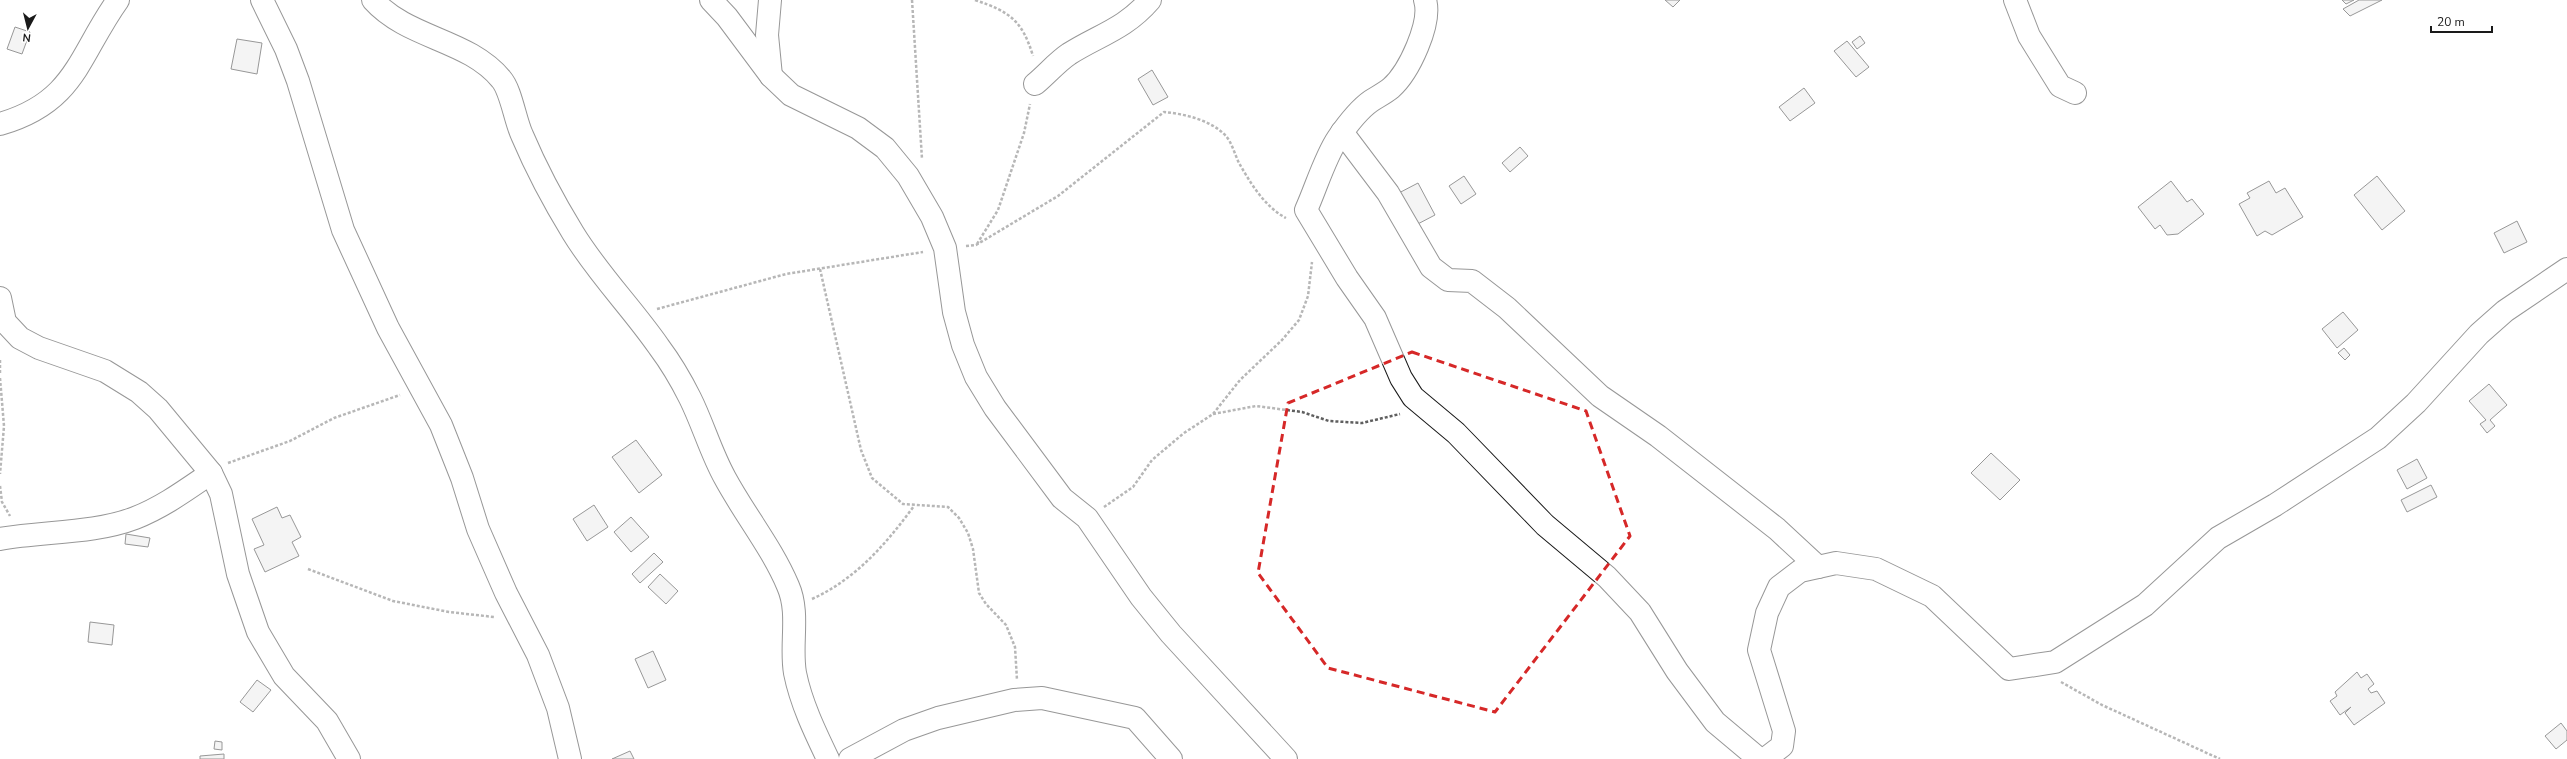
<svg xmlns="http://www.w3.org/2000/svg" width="2567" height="759" font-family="'Nunito Sans',sans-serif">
	<rect width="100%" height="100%" fill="#fff"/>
	<!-- building -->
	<g fill="#e6e6e6" stroke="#1a1a1a">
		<polygon points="1665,0 1680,0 1673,7"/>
		<polygon points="2342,0 2354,0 2346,4"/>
		<polygon points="2359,0 2382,0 2350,16 2343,9"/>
		<polygon points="15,27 30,32 22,54 7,49"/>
		<polygon points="1860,36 1865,43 1857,49 1852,42"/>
		<polygon points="237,39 262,43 257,74 231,69"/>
		<polygon points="1847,41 1869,67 1856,77 1834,51"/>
		<polygon points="1152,70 1168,97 1153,105 1138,79"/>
		<polygon points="1804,88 1815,103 1790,121 1779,107"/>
		<polygon points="1520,147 1528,156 1510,172 1502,163"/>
		<polygon points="1464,176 1476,194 1461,204 1449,186"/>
		<polygon points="2377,176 2405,211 2382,230 2354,195"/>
		<polygon points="2171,181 2187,202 2192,199 2204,214 2178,234 2167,235 2160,225 2155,229 2138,207"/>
		<polygon points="2269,181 2276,193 2285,188 2303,217 2272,235 2265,231 2257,236 2239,204 2250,198 2247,193"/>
		<polygon points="1418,183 1435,215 1412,227 1395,195"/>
		<polygon points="2517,221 2527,242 2504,253 2494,233"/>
		<polygon points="2343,312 2358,330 2337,348 2322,329"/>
		<polygon points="2344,348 2350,355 2345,360 2338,353"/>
		<polygon points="2489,384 2507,405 2490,420 2495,426 2487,433 2480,424 2486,420 2469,401"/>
		<polygon points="636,440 662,475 639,493 612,457"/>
		<polygon points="1991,453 2020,480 2000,500 1971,473"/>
		<polygon points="2417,459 2427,478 2407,489 2397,470"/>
		<polygon points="2431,485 2437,497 2407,512 2401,500"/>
		<polygon points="594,505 608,527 587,541 573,519"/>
		<polygon points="277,507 282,518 290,515 301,537 292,542 299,556 265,572 254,549 264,545 252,519"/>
		<polygon points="631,517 649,537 631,552 614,532"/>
		<polygon points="126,534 150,538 148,547 125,544"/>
		<polygon points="654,553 663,562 640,583 632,574"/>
		<polygon points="660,574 678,591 666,604 648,587"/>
		<polygon points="90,622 114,625 112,645 88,642"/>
		<polygon points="653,651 666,680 648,688 635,659"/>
		<polygon points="2357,672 2361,678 2367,674 2374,684 2368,689 2371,693 2377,691 2385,703 2354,725 2345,713 2351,707 2340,715 2330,701 2337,696 2335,692"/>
		<polygon points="257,680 271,690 253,712 240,702"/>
		<polygon points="2561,723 2567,731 2567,740 2556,749 2545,736"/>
		<polygon points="215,741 222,742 222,750 214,749"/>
		<polygon points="630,751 634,759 612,759"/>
		<polygon points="224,754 224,759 200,759 200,756"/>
	</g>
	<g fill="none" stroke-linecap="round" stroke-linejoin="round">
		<defs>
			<g id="minor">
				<polyline points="262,0 286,49 298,81 343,230 388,328 441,425 462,478 478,529 506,593 538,655 558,708 570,759"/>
				<path d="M373 0C408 39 468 39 501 79 511 90 515 120 522 135 536 168 554 202 573 233 598 274 632 308 659 347 671 363 681 380 690 398 703 424 711 453 725 478 745 515 772 548 788 586 800 613 790 645 795 673 801 703 815 732 828 759"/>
				<polyline points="711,0 727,17 771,76 791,95 858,128 885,148 908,176 932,217 945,248 954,312 963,345 976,377 995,408 1062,498 1087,518 1141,597 1171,634 1286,759"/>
				<polyline points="770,0 767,35 771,76"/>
				<path d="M1425 0C1432 23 1409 72 1391 88 1385 93 1377 97 1371 101 1358 110 1347 125 1338 138 1325 157 1316 188 1306 210L1347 278 1375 318 1401 378 1413 397 1456 433 1545 525 1607 577 1640 612 1677 671 1715 722 1759 759"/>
				<polyline points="2015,0 2029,36 2060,86 2075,93"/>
				<path d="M1035 84C1046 75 1057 62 1069 54 1099 35 1125 29 1150 0"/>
				<path d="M0 124C76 102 78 56 118 0"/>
				<polyline points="1342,132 1388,193 1431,267 1448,280 1472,281 1507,308 1600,396 1658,436 1777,529 1818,567"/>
				<polyline points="0,298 5,322 20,338 39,348 105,371 139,392 158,409 211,473 221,494 238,574 258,632 284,676 327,721 349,759"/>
				<path d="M0 539C44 531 93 534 135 518 163 507 186 490 211 473"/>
				<polyline points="850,759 904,730 938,718 1014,700 1042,698 1135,718 1171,759"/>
				<polyline points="1765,759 1782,746 1784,731 1759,650 1767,613 1779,587 1800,571 1836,563 1876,569 1932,596 2009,669 2055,662 2145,605 2218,538 2275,505 2378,438 2416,403 2479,334 2505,311 2567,269"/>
			</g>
		</defs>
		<!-- minor casing -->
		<use href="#minor" stroke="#1a1a1a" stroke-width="24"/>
		<!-- path -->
		<g stroke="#5f5f5f" stroke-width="2.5" stroke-dasharray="3 2" stroke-linecap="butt">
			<polyline points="912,0 922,159"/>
			<path d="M975 0C1010 12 1022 20 1033 56"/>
			<polyline points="977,244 998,210 1024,133 1030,104"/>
			<path d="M966 246 976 245 1058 196 1164 112C1185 114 1211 120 1226 136 1232 143 1235 155 1239 163 1251 184 1265 207 1286 218"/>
			<polyline points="820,269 861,450 872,478 903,504 948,507 959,518 968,533 973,549 979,593 986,604 1006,625 1015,647 1017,680"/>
			<polyline points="657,309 786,274 923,252"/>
			<polyline points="0,360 0,374"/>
			<polyline points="0,378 4,426 0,474"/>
			<polyline points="1213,414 1256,406 1302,412 1329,421 1362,423 1400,414"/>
			<polyline points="228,463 290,441 334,418 400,395"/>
			<polyline points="0,486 2,502 10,516"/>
			<polyline points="1104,507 1133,487 1152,460 1184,433 1213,414 1240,380 1282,340 1299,320 1308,296 1312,262"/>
			<polyline points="308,569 393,601 449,612 494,617"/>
			<path d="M812 599C856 579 886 544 914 506"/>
			<polyline points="2061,682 2102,705 2220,759"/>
		</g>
		<!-- minor -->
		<use href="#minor" stroke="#fff" stroke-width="22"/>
	</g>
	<!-- marked area -->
	<path d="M0 0H2567V759H0ZM1412 352 1586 411 1630 536 1495 712 1328 668 1258 573 1288 403Z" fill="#fff" fill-opacity=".55" fill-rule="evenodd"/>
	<path fill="none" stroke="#d62828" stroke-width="3" stroke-dasharray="8 5" stroke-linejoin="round" d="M1412 352 1586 411 1630 536 1495 712 1328 668 1258 573 1288 403Z"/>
	<!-- north arrow -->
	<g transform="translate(28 28) rotate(187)" stroke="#ffffff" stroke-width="3" paint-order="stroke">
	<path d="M0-3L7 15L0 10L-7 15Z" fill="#1a1a1a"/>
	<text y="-6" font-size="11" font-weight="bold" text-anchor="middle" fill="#1a1a1a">N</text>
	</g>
	<!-- scale -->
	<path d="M2431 26v6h61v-6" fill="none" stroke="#1a1a1a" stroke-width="2"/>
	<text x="2437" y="26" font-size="12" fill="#1a1a1a" stroke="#ffffff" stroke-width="3" paint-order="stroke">20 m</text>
</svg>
